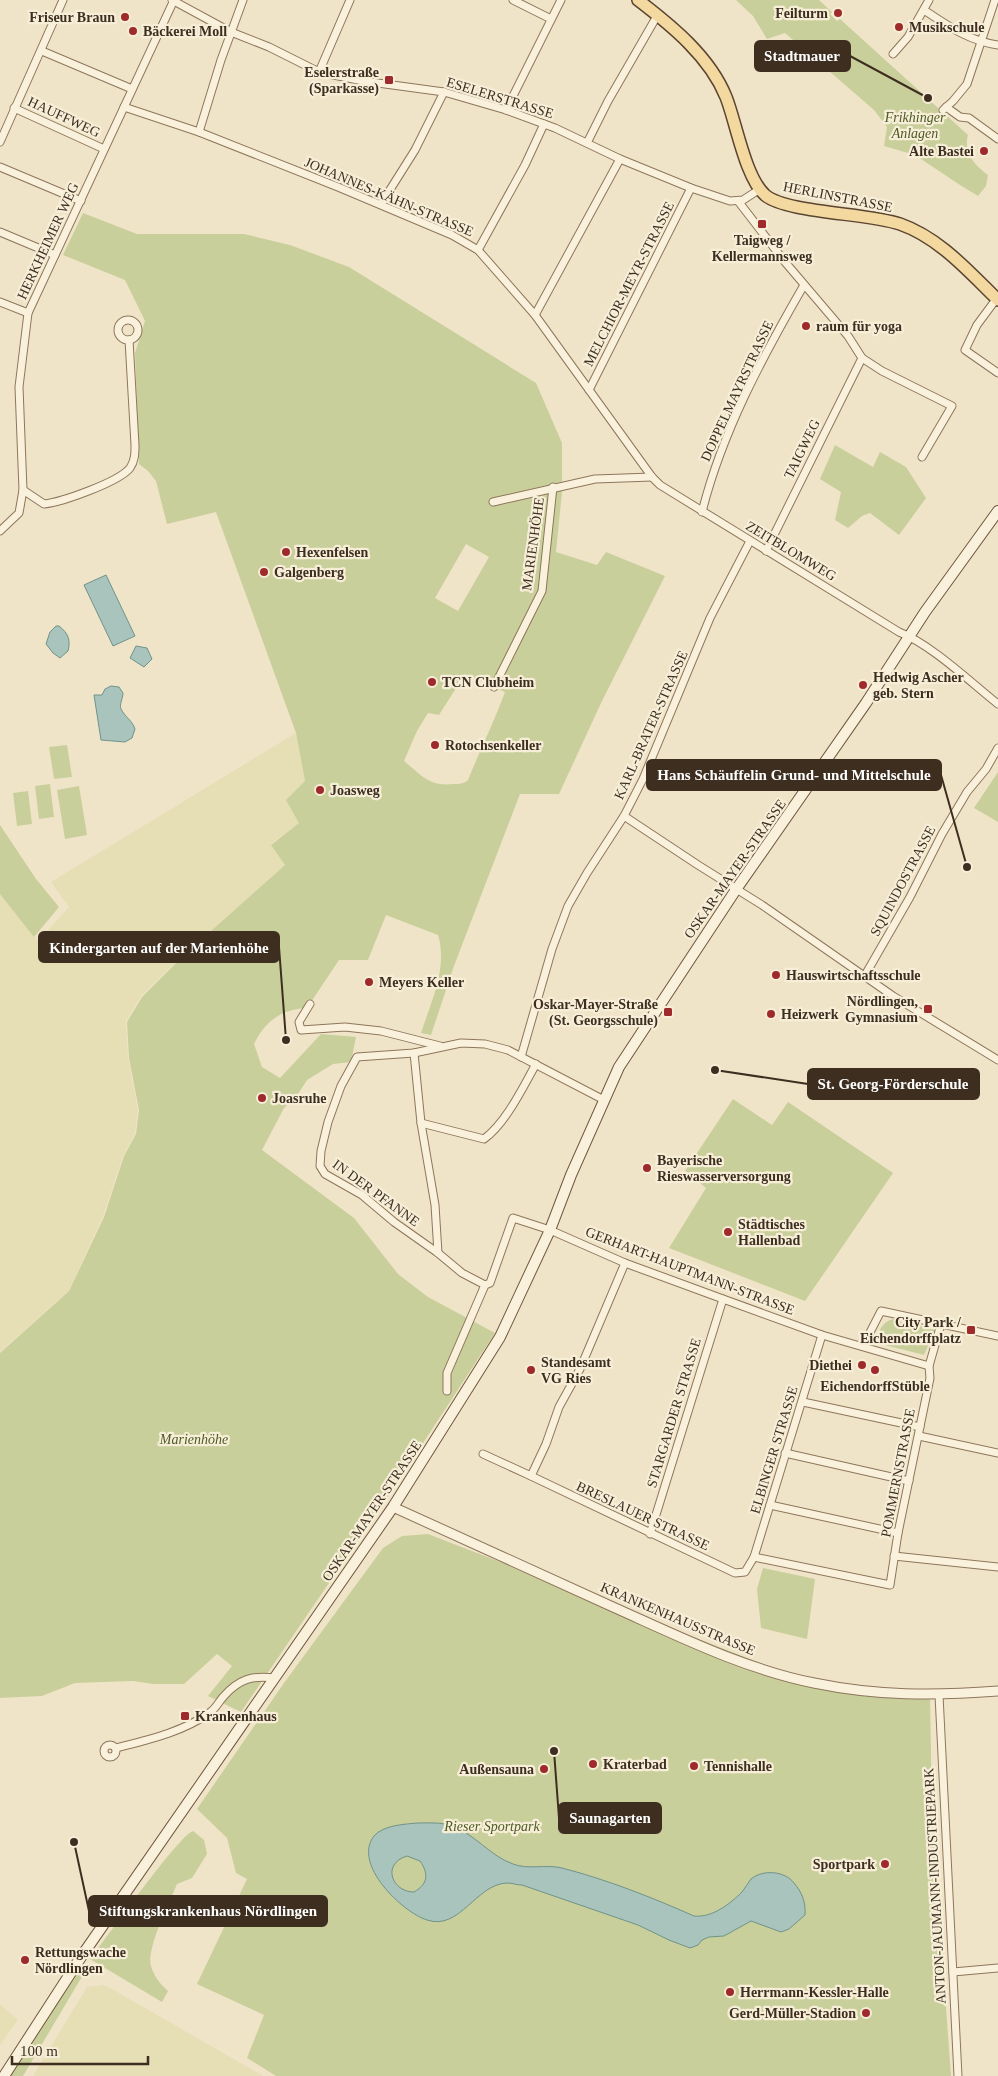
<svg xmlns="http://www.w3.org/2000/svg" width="998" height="2076" font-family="Georgia,serif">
	<rect width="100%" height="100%" fill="#f0e4c8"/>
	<!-- farmland -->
	<g fill="#e6deb5">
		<polygon points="296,733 305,781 299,823 271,844 285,865 184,954 141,996 126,1021 128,1058 138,1110 135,1134 123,1156 103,1216 69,1290 0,1352 0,894 38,941 69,907 51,882"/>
		<polygon points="103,1985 112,1989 263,2076 33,2076 87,1987"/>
		<polygon points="0,2004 18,2020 0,2045"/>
	</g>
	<!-- green -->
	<g fill="#c9cf9b" fill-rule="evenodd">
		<path d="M736 0H819L832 12 830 14 837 21 840 19 968 135C963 153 975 165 988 175L986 186 978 196 960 185 915 155 884 146 887 127 874 110 785 33 767 39 753 16Z"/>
		<path d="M83 213 137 234H244L290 245 349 267 536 383 562 443V492L556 552 597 565 606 552 665 576 602 701 559 794H520L454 966 431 1035 421 1033C431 1002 448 968 438 935L386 915 368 960H339L307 1008C282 1009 265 1021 254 1044L262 1067 280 1078 321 1034 356 1037 351 1062 333 1064 307 1080 298 1094 284 1108 262 1150 354 1218 398 1274 428 1297 495 1333 391 1492 241 1712 208 1696 232 1666 217 1654 184 1684H153L133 1681 75 1683 42 1696 0 1698V1353L69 1291 104 1217 124 1156 136 1134 139 1110 129 1058 127 1022 142 997 185 954 285 865 271 845 299 823 286 800 305 781 296 733 216 512 167 524 156 481 148 471 139 464 135 353 145 321 125 280 63 255ZM466 544 489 557 458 611 435 598ZM465 674 505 692C494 722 480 750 468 780 464 784 459 784 453 784 430 787 421 775 404 761L417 731 428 713 439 715Z"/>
		<polygon points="835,445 873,467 880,452 906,467 926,498 899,535 870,513 862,516 848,528 835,520 841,492 820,479"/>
		<polygon points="67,745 72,777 54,779 49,747"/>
		<polygon points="998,772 998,822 974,808"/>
		<polygon points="50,784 54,817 39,819 35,786"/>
		<polygon points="79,786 87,835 65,839 57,790"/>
		<polygon points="28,791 32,824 17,826 13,793"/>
		<polygon points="0,825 36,879 59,907 34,937 0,894"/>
		<polygon points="733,1099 772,1125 788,1102 893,1173 805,1301 669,1248 706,1188 685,1171"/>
		<path d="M893 1319 935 1330 924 1355 877 1343C877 1332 882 1322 893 1319Z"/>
		<polygon points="428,1534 812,1683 930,1695 932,1814 951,2076 276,2076 247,2058 264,2015 197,1984 247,1879 236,1873 227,1838 197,1809 284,1683 383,1548 402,1536"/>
		<polygon points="763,1568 815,1579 807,1639 761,1628 757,1589"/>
		<path d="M193 1831 204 1840 207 1854 192 1878 177 1884C170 1901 146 1949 151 1966 154 1976 160 1984 168 1991L162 2002 90 1959C106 1939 178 1836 193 1831Z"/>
		<polygon points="83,1965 83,1975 23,2076 10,2076"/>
	</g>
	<!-- water -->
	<g fill="#a9c4bc" stroke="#6f938a" fill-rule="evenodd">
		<polygon points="106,575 135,636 113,646 84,585"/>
		<path d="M56 626H59C68 633 71 640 68 651L60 658 53 653 46 644 50 632Z"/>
		<polygon points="136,646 147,648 152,659 144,667 130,658"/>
		<path d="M111 686 119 687 123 693C123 698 119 705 121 709 125 717 132 720 135 729L132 738 125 742 101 740 94 695H102L105 689Z"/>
		<path d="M418 1823C429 1823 441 1822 452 1826 475 1834 490 1856 513 1864 528 1870 546 1864 562 1868 608 1880 651 1897 694 1916 712 1918 730 1904 742 1892 745 1888 748 1883 751 1879 763 1869 785 1871 794 1883 802 1892 806 1903 805 1915L789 1929 781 1932 751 1921 724 1936 709 1937 702 1940 698 1945 690 1948 669 1940 638 1925 522 1885C517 1885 512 1883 507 1883 476 1884 460 1931 427 1920 402 1912 352 1864 374 1836 383 1825 406 1824 418 1823ZM407 1856 420 1861C429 1874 428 1884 414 1892 392 1892 381 1864 407 1856Z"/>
	</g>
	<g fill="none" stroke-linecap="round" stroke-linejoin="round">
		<defs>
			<g id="minor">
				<polyline points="172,0 231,32 269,47 319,72 363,81 444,92 506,110 555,128 620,159 691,188 730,201 743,200 760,189"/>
				<polyline points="513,0 551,19"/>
				<path d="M924 10C948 26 969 41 998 45"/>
				<polyline points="42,51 132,89"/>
				<polyline points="893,54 908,37 929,0"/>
				<polyline points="319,72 350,0"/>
				<path d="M124 107 199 132 338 187 452 235 478 250 535 315 652 477 660 485 899 632C932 645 969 681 998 704"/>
				<polyline points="946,107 960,117 969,118 998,139"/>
				<polyline points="14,108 104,149"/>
				<polyline points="506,110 561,0"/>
				<polyline points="943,110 953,101 967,84 995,0"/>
				<polyline points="199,132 221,60 243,0"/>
				<polyline points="0,142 63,0"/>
				<polyline points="587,143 608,101 657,16"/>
				<polyline points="0,167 81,201"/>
				<polyline points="738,201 785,262 848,336 862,358 766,551"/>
				<polyline points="381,204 415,150 444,92"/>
				<polyline points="0,232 55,255"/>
				<polyline points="478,250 525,165 544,124"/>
				<polyline points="997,298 977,325 965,350 998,373"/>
				<polyline points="0,302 28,313"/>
				<polyline points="535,315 620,159"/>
				<circle cx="128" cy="330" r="10"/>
				<polyline points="862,358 882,371 952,406 922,457"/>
				<polyline points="589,390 691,188"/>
				<path d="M23 490 44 504C62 502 119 482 130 468 135 461 135 453 135 445L129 340"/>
				<polyline points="493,502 595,479 652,477"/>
				<path d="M702 512C722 432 763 356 804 285"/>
				<polyline points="0,531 19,513 23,490 19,387 28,313 174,0"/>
				<polyline points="494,687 542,591 553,487"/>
				<polyline points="624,816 698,865 762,905 893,996 998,1060"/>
				<polyline points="864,977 910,897 942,834 967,792 986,769 998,748"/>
				<polyline points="310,1004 299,1022 301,1030 345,1027 381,1031 440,1046"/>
				<polyline points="414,1053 421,1123 435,1205 438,1253"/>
				<polyline points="521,1057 552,949 568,906 587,873 624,816 643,779 710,618 750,541"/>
				<polyline points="604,1100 508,1050 485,1044 461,1043 414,1053 357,1057 341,1086 328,1122 321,1151 320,1166 325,1174 362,1195 394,1222 438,1253 462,1273 485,1285 490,1283 513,1218 550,1230 625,1263 723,1299 822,1335 929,1366 941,1324"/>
				<path d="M421 1123 484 1139C506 1123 523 1087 536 1064"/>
				<polyline points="863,1346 881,1311 998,1336"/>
				<polyline points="447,1391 447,1373 485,1285"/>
				<polyline points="803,1402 920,1427"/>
				<polyline points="919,1436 998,1453"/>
				<polyline points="785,1453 909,1481"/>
				<polyline points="483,1454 531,1476 546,1444 559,1407 580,1369 625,1263"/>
				<polyline points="531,1476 735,1573 745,1572 754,1557 822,1335"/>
				<polyline points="770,1505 898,1533"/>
				<polyline points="650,1534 723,1299"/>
				<polyline points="894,1556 998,1567"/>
				<polyline points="754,1557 890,1585 898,1533 930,1378 929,1366"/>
				<polyline points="939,1695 958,2076"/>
				<circle cx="110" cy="1751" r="6"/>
				<path d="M116 1748C147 1740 183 1732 209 1713 216 1709 219 1701 224 1696 239 1679 253 1675 275 1678"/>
				<polyline points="953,1972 998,1968"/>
			</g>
			<path id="tertiary" d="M393 1507C466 1540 540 1574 613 1607 678 1636 744 1669 814 1683 877 1696 934 1696 998 1691"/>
			<polyline id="secondary" points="4,2076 81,1957 393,1507 500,1337 550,1230 571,1175 619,1067 737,888 866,703 925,612 998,511"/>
			<path id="primary" d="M638 0C672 26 710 57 726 97 736 122 745 177 765 195 786 213 868 213 900 224 940 238 969 272 998 300"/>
		</defs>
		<!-- minor casing -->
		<use href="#minor" stroke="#8d765c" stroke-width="9"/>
		<!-- tertiary casing -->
		<use href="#tertiary" stroke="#8d765c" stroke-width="11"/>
		<!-- secondary casing -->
		<use href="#secondary" stroke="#6f573f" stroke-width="12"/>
		<!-- primary casing -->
		<use href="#primary" stroke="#5b4430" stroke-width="14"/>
		<!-- minor -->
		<use href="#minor" stroke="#faf1dc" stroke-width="7"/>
		<!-- tertiary -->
		<use href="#tertiary" stroke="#faf1dc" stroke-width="9"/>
		<!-- secondary -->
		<use href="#secondary" stroke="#faf1dc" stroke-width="10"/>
		<!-- primary -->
		<use href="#primary" stroke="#f3d9a0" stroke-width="11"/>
	</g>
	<!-- markers -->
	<g fill="#9e2a2b" stroke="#f7eed8" stroke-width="2">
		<circle cx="838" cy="13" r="5"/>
		<circle cx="125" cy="17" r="5"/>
		<circle cx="899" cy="27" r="5"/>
		<circle cx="133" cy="31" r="5"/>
		<rect x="384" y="75" width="10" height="10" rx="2.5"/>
		<circle cx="984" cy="151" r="5"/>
		<rect x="757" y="219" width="10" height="10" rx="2.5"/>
		<circle cx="806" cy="326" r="5"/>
		<circle cx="286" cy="552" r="5"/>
		<circle cx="264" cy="572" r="5"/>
		<circle cx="432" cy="682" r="5"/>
		<circle cx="863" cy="685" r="5"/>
		<circle cx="435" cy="745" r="5"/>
		<circle cx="320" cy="790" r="5"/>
		<circle cx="776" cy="975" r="5"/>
		<circle cx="369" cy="982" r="5"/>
		<rect x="923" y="1004" width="10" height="10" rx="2.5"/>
		<rect x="663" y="1007" width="10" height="10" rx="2.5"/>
		<circle cx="771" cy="1014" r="5"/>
		<circle cx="262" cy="1098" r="5"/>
		<circle cx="647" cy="1168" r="5"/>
		<circle cx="728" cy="1232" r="5"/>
		<rect x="966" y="1325" width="10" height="10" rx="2.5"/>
		<circle cx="862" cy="1365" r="5"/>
		<circle cx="531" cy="1370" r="5"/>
		<circle cx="875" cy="1370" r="5"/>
		<rect x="180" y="1711" width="10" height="10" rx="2.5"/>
		<circle cx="593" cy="1764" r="5"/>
		<circle cx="694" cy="1766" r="5"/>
		<circle cx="544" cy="1769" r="5"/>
		<circle cx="885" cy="1864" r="5"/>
		<circle cx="25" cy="1960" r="5"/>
		<circle cx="730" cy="1992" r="5"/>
		<circle cx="866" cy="2013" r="5"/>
	</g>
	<g text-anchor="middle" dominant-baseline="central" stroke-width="4.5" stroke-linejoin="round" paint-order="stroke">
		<!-- poi labels -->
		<g font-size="14" font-weight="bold" fill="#3d2e20" stroke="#f7eed8" text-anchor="start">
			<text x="828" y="13" text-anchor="end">Feilturm</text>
			<text x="115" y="17" text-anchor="end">Friseur Braun</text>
			<text x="909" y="27">Musikschule</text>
			<text x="143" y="31">Bäckerei Moll</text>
			<text x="379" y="72" text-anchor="end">Eselerstraße<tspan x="379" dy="16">(Sparkasse)</tspan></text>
			<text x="974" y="151" text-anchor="end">Alte Bastei</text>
			<text x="762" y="240" text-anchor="middle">Taigweg /<tspan x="762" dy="16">Kellermannsweg</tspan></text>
			<text x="816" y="326">raum für yoga</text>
			<text x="296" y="552">Hexenfelsen</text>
			<text x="274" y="572">Galgenberg</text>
			<text x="873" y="677">Hedwig Ascher<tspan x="873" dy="16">geb. Stern</tspan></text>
			<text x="442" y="682">TCN Clubheim</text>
			<text x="445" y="745">Rotochsenkeller</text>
			<text x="330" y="790">Joasweg</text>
			<text x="786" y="975">Hauswirtschaftsschule</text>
			<text x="379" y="982">Meyers Keller</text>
			<text x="918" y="1001" text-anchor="end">Nördlingen,<tspan x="918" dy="16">Gymnasium</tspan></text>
			<text x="658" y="1004" text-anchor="end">Oskar-Mayer-Straße<tspan x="658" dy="16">(St. Georgsschule)</tspan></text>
			<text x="781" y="1014">Heizwerk</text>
			<text x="272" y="1098">Joasruhe</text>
			<text x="657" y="1160">Bayerische<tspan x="657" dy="16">Rieswasserversorgung</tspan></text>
			<text x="738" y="1224">Städtisches<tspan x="738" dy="16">Hallenbad</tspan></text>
			<text x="961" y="1322" text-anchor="end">City Park /<tspan x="961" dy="16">Eichendorffplatz</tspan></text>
			<text x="541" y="1362">Standesamt<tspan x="541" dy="16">VG Ries</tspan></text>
			<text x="852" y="1365" text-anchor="end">Diethei</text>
			<text x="875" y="1386" text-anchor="middle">EichendorffStüble</text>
			<text x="195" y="1716">Krankenhaus</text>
			<text x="603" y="1764">Kraterbad</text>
			<text x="704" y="1766">Tennishalle</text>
			<text x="534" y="1769" text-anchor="end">Außensauna</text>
			<text x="875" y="1864" text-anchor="end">Sportpark</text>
			<text x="35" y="1952">Rettungswache<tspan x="35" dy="16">Nördlingen</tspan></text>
			<text x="740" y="1992">Herrmann-Kessler-Halle</text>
			<text x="856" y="2013" text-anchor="end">Gerd-Müller-Stadion</text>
		</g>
		<!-- street labels -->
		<g font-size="14" fill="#3d2e20" stroke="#f7eed8">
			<text transform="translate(500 98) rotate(17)">ESELERSTRASSE</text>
			<text transform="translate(64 117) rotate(25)">HAUFFWEG</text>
			<text transform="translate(389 197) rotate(23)">JOHANNES-KÄHN-STRASSE</text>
			<text transform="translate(838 197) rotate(11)">HERLINSTRASSE</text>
			<text transform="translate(48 241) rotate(-65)">HERKHEIMER WEG</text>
			<text transform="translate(629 284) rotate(-63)">MELCHIOR-MEYR-STRASSE</text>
			<text transform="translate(737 391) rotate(-65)">DOPPELMAYRSTRASSE</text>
			<text transform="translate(802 449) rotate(-64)">TAIGWEG</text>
			<text transform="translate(533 544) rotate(-82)">MARIENHÖHE</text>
			<text transform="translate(791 551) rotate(31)">ZEITBLOMWEG</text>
			<text transform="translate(651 725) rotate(-66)">KARL-BRATER-STRASSE</text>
			<text transform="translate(735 869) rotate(-55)">OSKAR-MAYER-STRASSE</text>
			<text transform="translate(903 881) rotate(-62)">SQUINDOSTRASSE</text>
			<text transform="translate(376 1193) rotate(36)">IN DER PFANNE</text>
			<text transform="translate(690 1271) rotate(21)">GERHART-HAUPTMANN-STRASSE</text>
			<text transform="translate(674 1413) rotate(-73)">STARGARDER STRASSE</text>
			<text transform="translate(774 1450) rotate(-73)">ELBINGER STRASSE</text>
			<text transform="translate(898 1473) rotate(-79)">POMMERNSTRASSE</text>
			<text transform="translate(372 1511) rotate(-56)">OSKAR-MAYER-STRASSE</text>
			<text transform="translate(643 1516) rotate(25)">BRESLAUER STRASSE</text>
			<text transform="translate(678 1619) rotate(23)">KRANKENHAUSSTRASSE</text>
			<text transform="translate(935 1886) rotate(-93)">ANTON-JAUMANN-INDUSTRIEPARK</text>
		</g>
		<!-- park labels -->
		<g font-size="14" font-style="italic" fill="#4d5a26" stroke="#f7eed8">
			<text x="915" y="117">Frikhinger<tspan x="915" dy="16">Anlagen</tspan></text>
			<text x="194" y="1439">Marienhöhe</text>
			<text x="492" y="1826">Rieser Sportpark</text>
		</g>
	</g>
	<!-- callouts -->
	<path fill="none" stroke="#3d2e20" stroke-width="2" d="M928 98L850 56M967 867L941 775M286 1040L279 947M715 1070L808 1084M554 1751L559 1818M74 1842L89 1911"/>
	<g fill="#3d2e20" stroke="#f7eed8" stroke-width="2">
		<circle cx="928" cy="98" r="5"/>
		<circle cx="967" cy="867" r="5"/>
		<circle cx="286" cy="1040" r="5"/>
		<circle cx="715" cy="1070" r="5"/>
		<circle cx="554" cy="1751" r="5"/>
		<circle cx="74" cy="1842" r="5"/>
	</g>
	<g fill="#3d2e20" stroke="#3d2e20" stroke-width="2">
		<rect x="755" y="41" width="95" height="30" rx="5"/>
		<rect x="647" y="760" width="294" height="30" rx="5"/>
		<rect x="39" y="932" width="240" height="30" rx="5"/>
		<rect x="808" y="1069" width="171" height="30" rx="5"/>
		<rect x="559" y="1803" width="102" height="30" rx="5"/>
		<rect x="89" y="1896" width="238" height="30" rx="5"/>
	</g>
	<g font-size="15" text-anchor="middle" font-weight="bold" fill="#fff">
		<text x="802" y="61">Stadtmauer</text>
		<text x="794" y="780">Hans Schäuffelin Grund- und Mittelschule</text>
		<text x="159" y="953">Kindergarten auf der Marienhöhe</text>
		<text x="893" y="1089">St. Georg-Förderschule</text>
		<text x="610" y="1823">Saunagarten</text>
		<text x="208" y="1916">Stiftungskrankenhaus Nördlingen</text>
	</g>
	<!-- scale -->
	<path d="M12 2056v8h136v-8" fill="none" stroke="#3d2e20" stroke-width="2.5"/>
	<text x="20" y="2056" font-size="15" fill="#3d2e20" stroke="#f7eed8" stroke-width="4" paint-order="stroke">100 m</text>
</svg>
